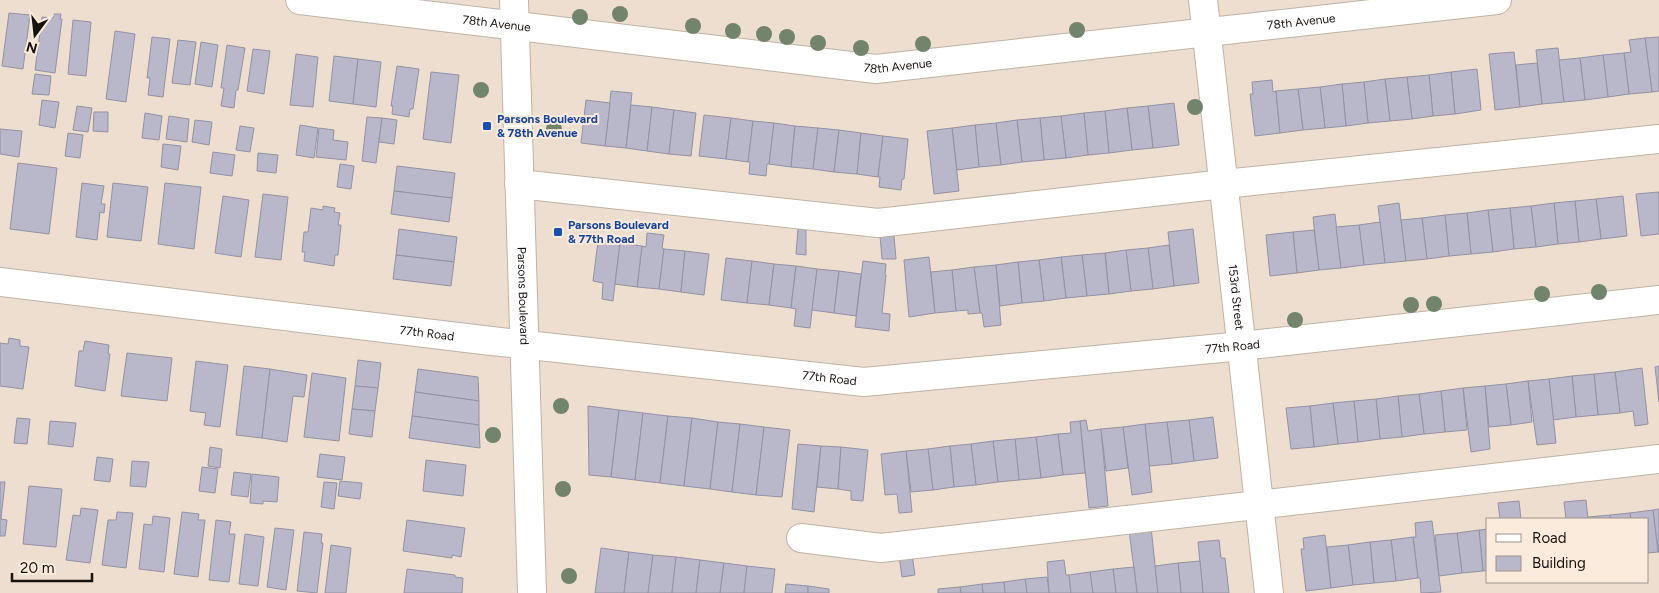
<svg xmlns="http://www.w3.org/2000/svg" width="1659" height="593" font-family="Figtree,sans-serif">
	<rect width="100%" height="100%" fill="#edded0"/>
	<!-- building -->
	<g fill="#b9b8ca" stroke="#9392a3">
		<polygon points="9,13 30,15 23,69 2,66"/>
		<polygon points="54,14 61,14 60,19 62,19 55,73 35,70 42,17 53,18"/>
		<polygon points="73,20 91,22 86,76 68,74"/>
		<polygon points="115,31 135,34 126,102 106,99"/>
		<polygon points="152,37 170,39 163,97 148,95 150,78 147,78"/>
		<polygon points="1659,37 1659,91 1652,92 1645,38"/>
		<polygon points="1645,38 1652,92 1629,94 1624,53 1631,52 1629,40"/>
		<polygon points="178,40 196,42 190,85 172,83"/>
		<polygon points="201,42 218,45 212,87 195,84"/>
		<polygon points="227,45 245,48 238,90 236,90 234,108 221,106 224,88 221,88"/>
		<polygon points="1558,48 1564,102 1542,104 1536,50"/>
		<polygon points="253,49 270,51 264,94 247,91"/>
		<polygon points="1514,52 1520,107 1495,110 1489,54"/>
		<polygon points="1624,53 1629,94 1608,97 1603,55"/>
		<polygon points="296,54 318,57 313,107 290,105"/>
		<polygon points="1603,55 1608,97 1585,100 1580,58"/>
		<polygon points="334,56 358,59 353,104 329,101"/>
		<polygon points="1580,58 1585,100 1564,102 1559,60"/>
		<polygon points="358,59 381,62 376,107 353,104"/>
		<polygon points="1537,63 1542,104 1520,107 1516,65"/>
		<polygon points="397,66 419,69 413,109 410,109 409,117 392,114 393,106 391,106"/>
		<polygon points="1477,69 1481,110 1455,114 1451,72"/>
		<polygon points="431,72 459,75 451,143 423,139"/>
		<polygon points="1451,72 1455,114 1433,116 1429,75"/>
		<polygon points="35,74 51,76 49,95 32,94"/>
		<polygon points="1429,75 1433,116 1412,119 1407,77"/>
		<polygon points="1407,77 1412,119 1390,121 1385,79"/>
		<polygon points="1385,79 1390,121 1368,123 1364,82"/>
		<polygon points="1272,80 1273,92 1276,91 1280,133 1255,136 1250,94 1253,94 1252,82"/>
		<polygon points="1364,82 1368,123 1346,126 1342,84"/>
		<polygon points="1342,84 1346,126 1325,128 1320,87"/>
		<polygon points="1320,87 1325,128 1303,130 1298,89"/>
		<polygon points="1298,89 1303,130 1280,133 1276,91"/>
		<polygon points="611,91 632,93 626,148 605,146"/>
		<polygon points="42,100 59,102 55,128 39,125"/>
		<polygon points="586,100 610,103 605,146 581,143"/>
		<polygon points="1174,103 1179,145 1153,148 1148,106"/>
		<polygon points="631,105 652,107 647,151 626,148"/>
		<polygon points="77,106 92,108 88,132 73,130"/>
		<polygon points="1148,106 1153,148 1132,150 1127,108"/>
		<polygon points="652,107 674,110 669,154 647,151"/>
		<polygon points="1127,108 1132,150 1109,153 1105,111"/>
		<polygon points="674,110 696,113 691,156 669,154"/>
		<polygon points="1105,111 1109,153 1088,155 1084,113"/>
		<polygon points="94,112 108,112 108,132 93,131"/>
		<polygon points="145,113 162,116 159,140 142,138"/>
		<polygon points="1084,113 1088,155 1066,158 1061,116"/>
		<polygon points="704,115 731,118 726,159 699,156"/>
		<polygon points="169,116 189,119 187,142 166,139"/>
		<polygon points="1061,116 1066,158 1044,160 1040,118"/>
		<polygon points="367,117 382,118 376,163 362,161"/>
		<polygon points="382,118 397,120 394,144 379,142"/>
		<polygon points="731,118 753,121 748,162 726,159"/>
		<polygon points="1040,118 1044,160 1022,162 1017,120"/>
		<polygon points="195,120 212,122 209,145 192,142"/>
		<polygon points="1017,120 1022,162 1001,165 996,123"/>
		<polygon points="753,121 774,123 769,164 767,164 766,176 749,174 750,162 748,162"/>
		<polygon points="774,123 795,126 791,167 769,164"/>
		<polygon points="996,123 1001,165 979,167 975,125"/>
		<polygon points="300,125 318,128 314,158 296,155"/>
		<polygon points="975,125 979,167 957,170 952,128"/>
		<polygon points="240,126 254,128 250,152 236,150"/>
		<polygon points="795,126 818,128 813,169 791,167"/>
		<polygon points="319,128 334,130 333,140 348,142 346,160 316,157"/>
		<polygon points="818,128 839,130 834,172 813,169"/>
		<polygon points="952,128 959,191 934,194 927,131"/>
		<polygon points="0,129 22,131 19,157 0,154"/>
		<polygon points="839,130 861,133 857,174 834,172"/>
		<polygon points="68,133 83,135 80,158 65,156"/>
		<polygon points="861,133 883,136 878,177 857,174"/>
		<polygon points="883,136 908,139 904,179 902,179 901,190 879,187 880,177 878,177"/>
		<polygon points="163,144 181,146 178,170 161,167"/>
		<polygon points="213,152 235,155 232,176 210,173"/>
		<polygon points="258,153 278,155 276,173 257,171"/>
		<polygon points="18,163 57,168 49,234 10,229"/>
		<polygon points="340,164 354,166 351,189 337,187"/>
		<polygon points="397,166 455,173 452,198 394,191"/>
		<polygon points="82,183 104,186 101,204 105,204 104,213 100,212 97,240 76,237"/>
		<polygon points="113,183 148,187 141,241 107,237"/>
		<polygon points="165,183 201,187 194,249 158,244"/>
		<polygon points="394,191 452,198 449,222 391,214"/>
		<polygon points="1659,192 1659,234 1641,236 1636,194"/>
		<polygon points="263,194 288,197 281,260 255,257"/>
		<polygon points="223,196 249,200 241,257 215,253"/>
		<polygon points="1623,196 1627,236 1601,239 1596,199"/>
		<polygon points="1596,199 1601,239 1579,242 1575,201"/>
		<polygon points="1575,201 1579,242 1558,244 1554,203"/>
		<polygon points="1399,203 1406,261 1385,263 1378,206"/>
		<polygon points="1554,203 1558,244 1536,247 1531,206"/>
		<polygon points="323,206 335,208 334,212 340,213 338,225 341,225 338,255 335,255 334,266 304,261 305,252 302,252 304,232 308,232 311,208 323,210"/>
		<polygon points="1531,206 1536,247 1514,249 1510,208"/>
		<polygon points="1510,208 1514,249 1493,252 1488,210"/>
		<polygon points="1488,210 1493,252 1471,254 1467,213"/>
		<polygon points="1467,213 1471,254 1449,256 1445,215"/>
		<polygon points="1335,214 1341,268 1319,270 1313,217"/>
		<polygon points="1445,215 1449,256 1427,259 1422,218"/>
		<polygon points="1422,218 1427,259 1406,261 1401,220"/>
		<polygon points="1380,222 1385,263 1364,265 1359,225"/>
		<polygon points="1359,225 1364,265 1341,268 1336,227"/>
		<polygon points="399,229 457,237 454,262 396,255"/>
		<polygon points="798,229 806,229 806,255 796,254"/>
		<polygon points="1193,229 1199,283 1174,286 1168,232"/>
		<polygon points="1314,230 1319,270 1297,273 1293,232"/>
		<polygon points="1293,232 1297,273 1270,276 1266,235"/>
		<polygon points="647,233 664,235 662,248 664,249 659,289 637,287 642,246 646,247"/>
		<polygon points="880,236 894,236 896,259 882,259"/>
		<polygon points="598,241 620,243 613,301 602,299 603,283 593,281"/>
		<polygon points="620,243 642,246 637,287 615,284"/>
		<polygon points="1169,245 1174,286 1153,289 1148,248"/>
		<polygon points="1148,248 1153,289 1131,291 1126,250"/>
		<polygon points="664,249 685,251 681,292 659,289"/>
		<polygon points="1126,250 1131,291 1109,294 1105,253"/>
		<polygon points="685,251 709,254 704,295 681,292"/>
		<polygon points="1105,253 1109,294 1087,296 1082,255"/>
		<polygon points="396,255 454,262 451,286 393,279"/>
		<polygon points="1082,255 1087,296 1066,298 1061,257"/>
		<polygon points="929,257 935,313 909,317 904,260"/>
		<polygon points="1061,257 1066,298 1044,301 1039,260"/>
		<polygon points="726,258 752,261 747,303 721,300"/>
		<polygon points="1039,260 1044,301 1022,303 1018,262"/>
		<polygon points="752,261 774,264 769,305 747,303"/>
		<polygon points="863,261 886,264 885,275 886,275 882,313 890,314 889,331 855,327"/>
		<polygon points="1018,262 1022,303 1000,306 996,265"/>
		<polygon points="774,264 796,266 791,308 769,305"/>
		<polygon points="996,265 1001,325 984,327 982,313 980,313 974,267"/>
		<polygon points="796,266 817,269 810,328 794,326 796,309 791,308"/>
		<polygon points="974,267 980,313 968,314 968,310 956,311 952,270"/>
		<polygon points="817,269 839,271 834,313 812,310"/>
		<polygon points="952,270 956,311 935,313 931,272"/>
		<polygon points="839,271 861,274 856,316 834,313"/>
		<polygon points="9,338 20,340 20,346 29,347 23,389 0,386 0,343 8,344"/>
		<polygon points="85,341 109,345 108,354 110,354 105,391 75,386 79,351 83,351"/>
		<polygon points="127,353 172,358 167,401 121,396"/>
		<polygon points="358,360 381,363 378,388 355,386"/>
		<polygon points="196,361 228,365 220,427 204,425 206,413 190,411"/>
		<polygon points="244,366 270,369 262,438 236,435"/>
		<polygon points="1659,366 1659,402 1655,367"/>
		<polygon points="1642,368 1648,424 1635,426 1633,411 1620,413 1615,372"/>
		<polygon points="270,369 307,375 304,397 293,396 287,442 262,438"/>
		<polygon points="418,369 478,377 479,401 415,392"/>
		<polygon points="1615,372 1620,413 1598,415 1594,374"/>
		<polygon points="312,373 346,378 339,441 304,437"/>
		<polygon points="1594,374 1598,415 1576,417 1572,376"/>
		<polygon points="1572,376 1576,417 1553,420 1549,379"/>
		<polygon points="1549,379 1556,443 1537,445 1528,381"/>
		<polygon points="1528,381 1532,422 1511,425 1506,384"/>
		<polygon points="1506,384 1511,425 1489,427 1485,386"/>
		<polygon points="355,386 378,388 375,411 352,409"/>
		<polygon points="1485,386 1490,449 1471,452 1463,388"/>
		<polygon points="1463,388 1467,430 1445,432 1441,391"/>
		<polygon points="1441,391 1445,432 1424,434 1419,394"/>
		<polygon points="415,392 479,401 479,425 412,416"/>
		<polygon points="1419,394 1424,434 1402,437 1398,396"/>
		<polygon points="1398,396 1402,437 1380,439 1376,399"/>
		<polygon points="1376,399 1380,439 1358,442 1354,401"/>
		<polygon points="1354,401 1358,442 1338,444 1333,403"/>
		<polygon points="1333,403 1338,444 1314,447 1310,406"/>
		<polygon points="588,406 619,410 611,477 589,475"/>
		<polygon points="1310,406 1314,447 1291,449 1286,408"/>
		<polygon points="352,409 375,411 372,437 349,434"/>
		<polygon points="619,410 643,413 635,480 611,477"/>
		<polygon points="643,413 668,416 660,483 635,480"/>
		<polygon points="412,416 479,425 480,448 409,438"/>
		<polygon points="668,416 692,418 684,486 660,483"/>
		<polygon points="1213,417 1218,458 1194,461 1189,420"/>
		<polygon points="17,418 30,419 27,444 14,443"/>
		<polygon points="692,418 718,422 710,489 684,486"/>
		<polygon points="1086,420 1088,431 1101,429 1108,506 1089,508 1080,421"/>
		<polygon points="1189,420 1194,461 1172,464 1167,422"/>
		<polygon points="50,421 76,423 73,447 48,444"/>
		<polygon points="1080,421 1085,473 1063,475 1058,434 1071,433 1070,422"/>
		<polygon points="718,422 740,424 732,492 710,489"/>
		<polygon points="1167,422 1172,464 1149,466 1145,424"/>
		<polygon points="740,424 764,427 756,495 732,492"/>
		<polygon points="1145,424 1152,492 1132,495 1123,427"/>
		<polygon points="764,427 790,430 782,497 756,495"/>
		<polygon points="1123,427 1128,468 1106,471 1101,429"/>
		<polygon points="1058,434 1063,475 1041,478 1036,437"/>
		<polygon points="1036,437 1041,478 1019,480 1015,439"/>
		<polygon points="1015,439 1019,480 998,482 993,441"/>
		<polygon points="993,441 998,482 976,485 971,444"/>
		<polygon points="798,444 821,446 814,512 792,509"/>
		<polygon points="971,444 976,485 954,487 950,446"/>
		<polygon points="821,446 841,447 838,489 817,487"/>
		<polygon points="950,446 954,487 933,490 928,449"/>
		<polygon points="210,447 222,449 220,468 208,466"/>
		<polygon points="841,447 868,450 863,501 851,500 851,491 838,489"/>
		<polygon points="928,449 933,490 911,492 906,451"/>
		<polygon points="906,451 912,512 899,513 897,494 885,495 881,454"/>
		<polygon points="320,454 345,457 342,480 317,477"/>
		<polygon points="97,457 113,459 110,482 94,480"/>
		<polygon points="426,460 466,465 463,496 423,491"/>
		<polygon points="132,461 149,462 146,487 130,486"/>
		<polygon points="202,467 218,469 215,493 199,491"/>
		<polygon points="234,472 251,474 248,497 231,495"/>
		<polygon points="252,474 279,477 277,502 263,501 263,504 250,503"/>
		<polygon points="340,481 362,483 360,499 338,496"/>
		<polygon points="0,482 5,482 1,519 7,520 5,536 0,536"/>
		<polygon points="324,482 337,483 334,509 321,507"/>
		<polygon points="29,486 62,489 56,547 23,544"/>
		<polygon points="1586,500 1588,519 1566,519 1564,502"/>
		<polygon points="1519,501 1521,519 1500,519 1498,503"/>
		<polygon points="81,508 98,510 90,563 66,560 73,515 80,516"/>
		<polygon points="1659,509 1659,552 1658,552 1653,510"/>
		<polygon points="1653,510 1658,552 1648,553 1648,519 1631,519 1630,513"/>
		<polygon points="117,512 133,513 126,568 102,565 108,520 116,520"/>
		<polygon points="182,512 199,514 198,520 205,520 198,577 174,574"/>
		<polygon points="1630,513 1631,519 1610,519 1610,515"/>
		<polygon points="1610,515 1610,519 1588,519 1588,517"/>
		<polygon points="153,516 170,518 164,572 139,569 144,524 152,525"/>
		<polygon points="216,520 231,522 229,534 235,534 229,582 209,580"/>
		<polygon points="407,520 465,528 461,557 452,555 452,558 403,551"/>
		<polygon points="1432,521 1441,592 1421,593 1420,578 1418,578 1413,537 1416,537 1415,523"/>
		<polygon points="1151,527 1158,593 1137,593 1129,530"/>
		<polygon points="275,528 294,530 286,590 267,587"/>
		<polygon points="1488,529 1488,570 1483,571 1479,530"/>
		<polygon points="1479,530 1483,571 1462,573 1457,533"/>
		<polygon points="304,532 322,534 321,543 323,543 317,593 297,591"/>
		<polygon points="1457,533 1462,573 1439,576 1435,535"/>
		<polygon points="245,534 264,537 258,586 239,584"/>
		<polygon points="1325,535 1331,588 1306,591 1301,549 1304,549 1303,538"/>
		<polygon points="1413,537 1418,578 1396,581 1391,540"/>
		<polygon points="1219,540 1221,558 1225,558 1229,593 1203,593 1198,542"/>
		<polygon points="1391,540 1396,581 1374,583 1370,542"/>
		<polygon points="1370,542 1374,583 1353,585 1348,545"/>
		<polygon points="331,545 351,548 346,593 325,593"/>
		<polygon points="1348,545 1353,585 1331,588 1327,547"/>
		<polygon points="601,548 629,552 624,593 595,593"/>
		<polygon points="629,552 653,555 648,593 624,593"/>
		<polygon points="912,554 915,575 902,577 899,556"/>
		<polygon points="653,555 676,557 672,593 648,593"/>
		<polygon points="676,557 700,560 696,593 672,593"/>
		<polygon points="700,560 724,563 720,593 696,593"/>
		<polygon points="1064,560 1066,575 1069,575 1071,593 1049,593 1047,562"/>
		<polygon points="1200,561 1203,593 1181,593 1178,563"/>
		<polygon points="724,563 747,566 744,593 720,593"/>
		<polygon points="1178,563 1181,593 1158,593 1155,566"/>
		<polygon points="747,566 775,569 772,593 744,593"/>
		<polygon points="1134,567 1137,593 1116,593 1113,569"/>
		<polygon points="407,569 455,575 455,577 463,578 462,593 404,593"/>
		<polygon points="1113,569 1116,593 1093,593 1090,572"/>
		<polygon points="1090,572 1093,593 1071,593 1069,575"/>
		<polygon points="1047,577 1049,593 1027,593 1025,579"/>
		<polygon points="1025,579 1027,593 1005,593 1004,582"/>
		<polygon points="1004,582 1005,593 983,593 982,584"/>
		<polygon points="786,584 808,586 808,593 785,593"/>
		<polygon points="982,584 983,593 961,593 960,587"/>
		<polygon points="808,586 829,589 829,593 808,593"/>
		<polygon points="960,587 961,593 938,593 938,589"/>
	</g>
	<g fill="none" stroke-linecap="round" stroke-linejoin="round">
		<defs>
			<g id="minor">
				<path id="s1" d="M300 0 876 69 1497 0"/>
				<path id="s2" d="M1203 0 1269 593"/>
				<polyline points="519,184 878,223 1224,184 1659,139"/>
				<path id="s3" d="M0 282 483 340 864 382 1242 346 1659 300"/>
				<polyline points="801,538 881,548 1659,459"/>
			</g>
			<g id="major">
				<path id="s4" d="M514 0 532 593"/>
			</g>
		</defs>
		<!-- minor casing -->
		<use href="#minor" stroke="#c0b2a5" stroke-width="30"/>
		<!-- major casing -->
		<use href="#major" stroke="#c0b2a5" stroke-width="30"/>
		<!-- minor -->
		<use href="#minor" stroke="#fff" stroke-width="28"/>
		<!-- major -->
		<use href="#major" stroke="#fff" stroke-width="28"/>
	</g>
	<!-- trees -->
	<g fill="#72846b">
		<circle cx="620" cy="14" r="8"/>
		<circle cx="580" cy="17" r="8"/>
		<circle cx="693" cy="26" r="8"/>
		<circle cx="1077" cy="30" r="8"/>
		<circle cx="733" cy="31" r="8"/>
		<circle cx="764" cy="34" r="8"/>
		<circle cx="787" cy="37" r="8"/>
		<circle cx="818" cy="43" r="8"/>
		<circle cx="923" cy="44" r="8"/>
		<circle cx="861" cy="48" r="8"/>
		<circle cx="481" cy="90" r="8"/>
		<circle cx="1195" cy="107" r="8"/>
		<circle cx="554" cy="129" r="8"/>
		<circle cx="1599" cy="292" r="8"/>
		<circle cx="1542" cy="294" r="8"/>
		<circle cx="1434" cy="304" r="8"/>
		<circle cx="1411" cy="305" r="8"/>
		<circle cx="1295" cy="320" r="8"/>
		<circle cx="561" cy="406" r="8"/>
		<circle cx="493" cy="435" r="8"/>
		<circle cx="563" cy="489" r="8"/>
		<circle cx="569" cy="576" r="8"/>
	</g>
	<!-- markers -->
	<g fill="#1a4fb4" stroke="#fbebdd" stroke-width="2">
		<rect x="482" y="121" width="10" height="10" rx="2.5"/>
		<rect x="553" y="227" width="10" height="10" rx="2.5"/>
	</g>
	<g text-anchor="middle" dominant-baseline="central" stroke-width="4" stroke-linejoin="round" paint-order="stroke">
		<!-- street labels -->
		<g font-size="12" fill="#18120e" stroke="#fbebdd">
			<text stroke="none"><textPath href="#s1" startOffset="1008">78th Avenue</textPath></text>
			<text stroke="none"><textPath href="#s1" startOffset="198">78th Avenue</textPath></text>
			<text stroke="none"><textPath href="#s1" startOffset="602">78th Avenue</textPath></text>
			<text stroke="none"><textPath href="#s4" startOffset="296">Parsons Boulevard</textPath></text>
			<text stroke="none"><textPath href="#s2" startOffset="299">153rd Street</textPath></text>
			<text stroke="none"><textPath href="#s3" startOffset="430">77th Road</textPath></text>
			<text stroke="none"><textPath href="#s3" startOffset="1240">77th Road</textPath></text>
			<text stroke="none"><textPath href="#s3" startOffset="835">77th Road</textPath></text>
		</g>
		<!-- transit labels -->
		<g font-size="12" font-weight="bold" fill="#164399" stroke="#fbebdd" text-anchor="start">
			<text x="497" y="119">Parsons Boulevard<tspan x="497" dy="14">&amp; 78th Avenue</tspan></text>
			<text x="568" y="225">Parsons Boulevard<tspan x="568" dy="14">&amp; 77th Road</tspan></text>
		</g>
	</g>
	<!-- legend -->
	<rect x="1486" y="518" width="162" height="65" fill="#fbebdd" stroke="#a0948a"/>
	<rect x="1496" y="534" width="25" height="8" fill="#ffffff" stroke="#a0948a"/>
	<text x="1532" y="543" font-size="15" fill="#18120e">Road</text>
	<rect x="1496" y="556" width="25" height="15" fill="#b9b8ca" stroke="#a0948a"/>
	<text x="1532" y="568" font-size="15" fill="#18120e">Building</text>
	<!-- north arrow -->
	<g transform="translate(35 35) rotate(195)" stroke="#fbebdd" stroke-width="4" paint-order="stroke">
	<path d="M0-4L9 19L0 12L-9 19Z" fill="#18120e"/>
	<text y="-8" font-size="14" font-weight="bold" text-anchor="middle" fill="#18120e">N</text>
	</g>
	<!-- scale -->
	<path d="M12 573v8h80v-8" fill="none" stroke="#18120e" stroke-width="2.5"/>
	<text x="20" y="573" font-size="15" fill="#18120e" stroke="#fbebdd" stroke-width="4" paint-order="stroke">20 m</text>
</svg>
